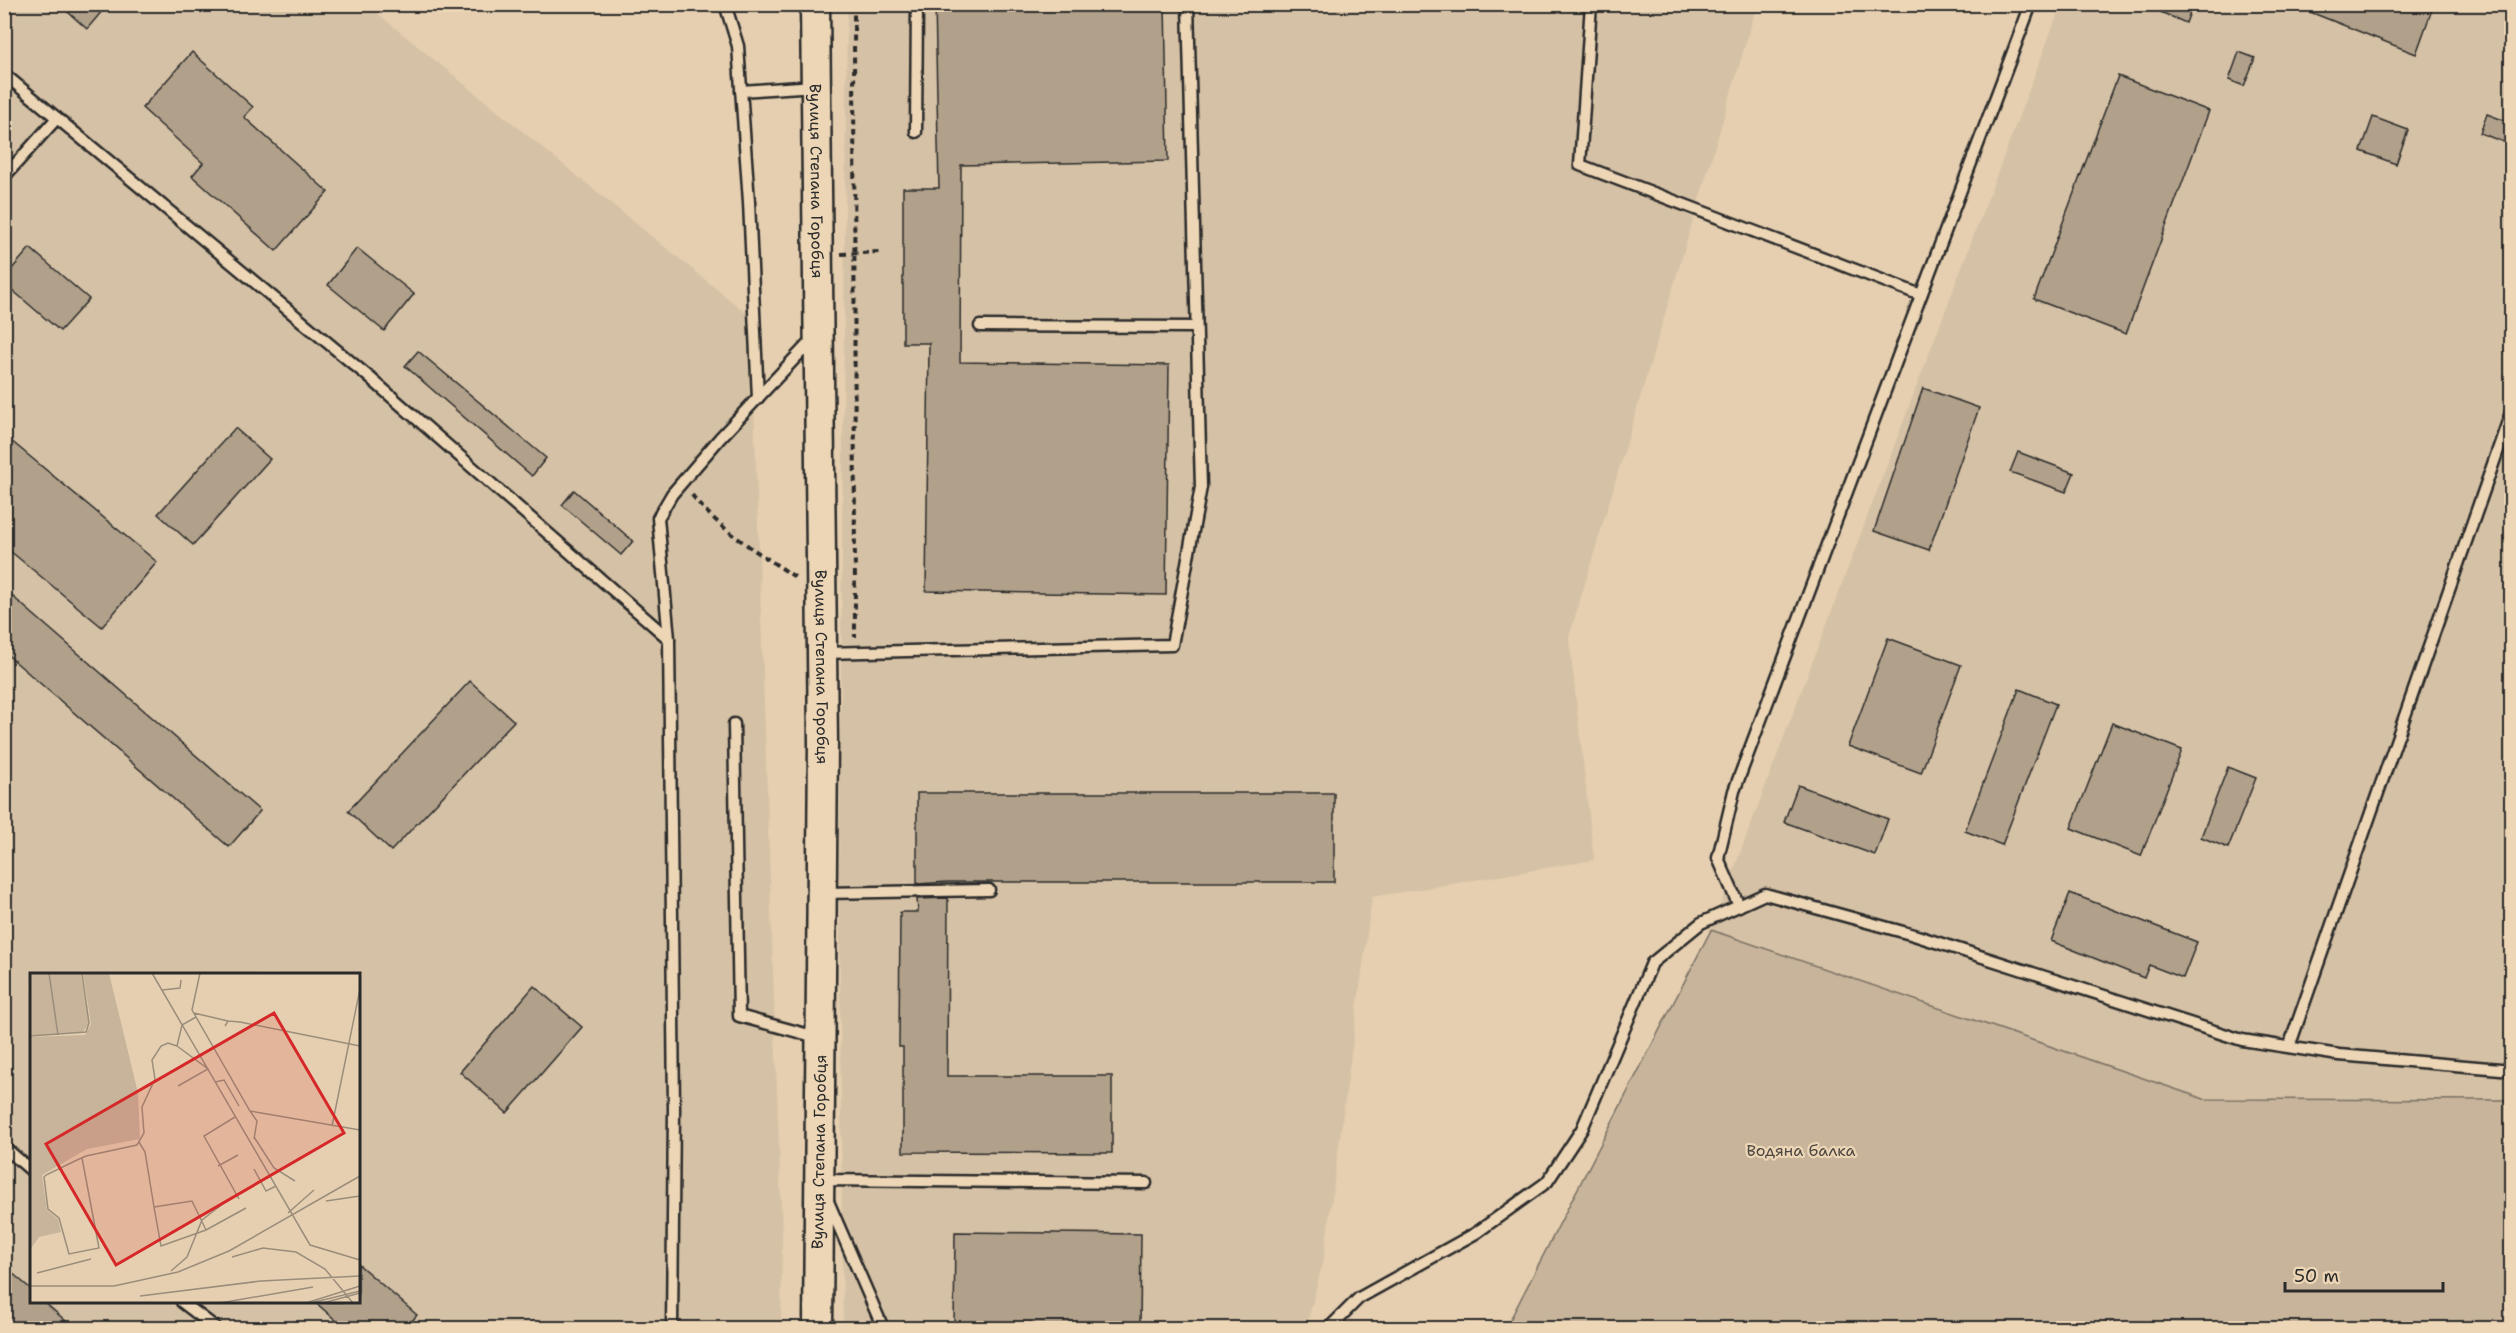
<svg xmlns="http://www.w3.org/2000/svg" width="2516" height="1333" font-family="'Shantell Sans',sans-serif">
	<rect width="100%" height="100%" fill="#e5cfb0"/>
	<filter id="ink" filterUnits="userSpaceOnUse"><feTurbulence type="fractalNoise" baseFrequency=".0167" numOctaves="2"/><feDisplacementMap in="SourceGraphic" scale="12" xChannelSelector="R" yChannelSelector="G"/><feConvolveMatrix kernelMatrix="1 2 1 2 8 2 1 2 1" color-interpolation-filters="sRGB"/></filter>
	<g filter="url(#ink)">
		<!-- built -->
		<g fill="#d5c1a5" fill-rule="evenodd">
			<path d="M5 5H367L751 317 782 1238 781 1328H5ZM32 974H358V1302H32Z"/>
			<polygon points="847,5 1757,5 1569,637 1594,860 1372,897 1324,1257 1306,1328 843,1328 839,880"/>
			<polygon points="2061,5 2511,5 2511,1100 2204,1099 1711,930"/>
		</g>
		<!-- green -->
		<polygon fill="#c7b49b" stroke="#797063" stroke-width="1.5" points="1711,930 2204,1099 2511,1100 2511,1328 1508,1328 1511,1318"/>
		<!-- building -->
		<g fill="#b1a18b" stroke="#2b2b2b" stroke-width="1.5">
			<polygon points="59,4 108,4 87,29"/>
			<polygon points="935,4 1165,4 1168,161 961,165 960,362 1169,365 1166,595 926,591 929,343 903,343 903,188 939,188"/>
			<polygon points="2142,4 2193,4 2186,23"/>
			<polygon points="2290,4 2434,4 2416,54"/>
			<polygon points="192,52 253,107 244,117 328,192 276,251 192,176 203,163 142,108"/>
			<polygon points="2239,52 2255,58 2244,86 2229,80"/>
			<polygon points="2118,76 2209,111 2126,334 2034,299"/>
			<polygon points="2487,114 2511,123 2511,145 2480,133"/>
			<polygon points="2373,117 2408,130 2396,164 2361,151"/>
			<polygon points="30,248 89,299 60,331 4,283 4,278"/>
			<polygon points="357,248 414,294 384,331 328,285"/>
			<polygon points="418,351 546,458 532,476 405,366"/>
			<polygon points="1923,388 1979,408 1929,550 1874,531"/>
			<polygon points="235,428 270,459 193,545 158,514"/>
			<polygon points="4,435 157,562 102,627 4,546"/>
			<polygon points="2018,452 2074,473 2066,492 2010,472"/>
			<polygon points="574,490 633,541 621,555 562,505"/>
			<polygon points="4,589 260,811 229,847 4,652"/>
			<polygon points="1888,638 1961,665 1921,773 1848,746"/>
			<polygon points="470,681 514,721 391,851 348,811"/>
			<polygon points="2019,689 2056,704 2002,845 1965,831"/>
			<polygon points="2112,723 2182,750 2141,856 2071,828"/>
			<polygon points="2228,767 2256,778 2228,848 2201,837"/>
			<polygon points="1798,785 1888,819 1875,855 1784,822"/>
			<polygon points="917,793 1334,793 1334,882 948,882 917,884"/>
			<polygon points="2070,893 2197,942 2183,978 2149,965 2144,978 2051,941"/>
			<polygon points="948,898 947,1076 1112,1076 1112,1153 903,1152 903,1047 899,1047 900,912 918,912 917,899"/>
			<polygon points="534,986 582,1027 507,1113 460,1072"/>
			<polygon points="955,1232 1141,1234 1140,1329 954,1329"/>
			<polygon points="358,1264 417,1315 405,1329 346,1329 315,1302 358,1302"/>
			<polygon points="4,1266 32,1290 32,1302 44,1302 75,1329 4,1329"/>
		</g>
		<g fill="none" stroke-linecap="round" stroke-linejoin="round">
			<defs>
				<g id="service">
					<polyline points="725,4 738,46 749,202 758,398"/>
					<polyline points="1591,4 1580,165 1921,295"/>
					<polyline points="4,74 369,377 669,639 674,1109 672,1328"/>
					<polyline points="741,91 815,86"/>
					<polyline points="916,132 917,4"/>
					<polyline points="4,177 57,118"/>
					<polyline points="980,326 1196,327"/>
					<polyline points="669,639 658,518 672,494 720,438 813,339"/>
					<polyline points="823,653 1172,645 1201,487 1188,4"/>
					<polyline points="734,724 739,1016 820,1038"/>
					<polyline points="824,893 989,890"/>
					<polyline points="1739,906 1718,858 1734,791 2031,4"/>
					<polyline points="2289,1047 2512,410"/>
					<polyline points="4,1147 32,1171"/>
					<polyline points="819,1180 1146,1183"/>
					<polyline points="827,1199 883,1328"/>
					<polyline points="182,1302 216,1328"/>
					<polyline points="1329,1328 1359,1298 1476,1233 1547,1182 1582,1129 1652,963 1701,923 1765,894 1914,935 2242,1040 2339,1055 2512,1070"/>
				</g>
				<g id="secondary">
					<path id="s1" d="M815 4 823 743 818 1328"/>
				</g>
			</defs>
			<!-- service casing -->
			<use href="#service" stroke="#2b2b2b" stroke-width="15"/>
			<!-- secondary casing -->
			<use href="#secondary" stroke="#2b2b2b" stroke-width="33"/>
			<!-- path -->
			<g stroke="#2b2b2b" stroke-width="4" stroke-dasharray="6 4.5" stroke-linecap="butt">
				<polyline points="854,4 855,637"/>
				<polyline points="841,254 879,252"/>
				<path d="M692 495C720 531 761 554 798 579"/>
			</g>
			<!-- service -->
			<use href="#service" stroke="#edd6b6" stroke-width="10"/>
			<!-- secondary -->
			<use href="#secondary" stroke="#edd6b6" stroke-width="28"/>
		</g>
	</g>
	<g text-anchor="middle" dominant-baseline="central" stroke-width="4.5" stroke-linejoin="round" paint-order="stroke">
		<!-- street labels -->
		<g font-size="16" fill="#2b2b2b" stroke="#edd6b6">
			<text stroke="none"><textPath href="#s1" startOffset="177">Вулиця Степана Горобця</textPath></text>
			<text stroke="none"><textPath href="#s1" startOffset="663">Вулиця Степана Горобця</textPath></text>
			<text transform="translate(819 1152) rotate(-89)">Вулиця Степана Горобця</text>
		</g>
		<!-- park labels -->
		<g font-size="16" fill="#4a4641" stroke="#edd6b6">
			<text x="1801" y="1150">Водяна балка</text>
		</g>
	</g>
	<!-- overview -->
	<g transform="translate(30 973)">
		<rect width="330" height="330" fill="#e5cfb0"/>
		<path d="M0 0H51L59 50 53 59 0 63ZM53 0H79L108 120 110 166 57 176 12 202 17 237 28 246 31 259 9 264 0 277V64L55 62 61 51Z" fill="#c7b49b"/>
		<path fill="none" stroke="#9b8d7b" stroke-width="1.5" d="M19 0 28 62M122 0 280 272 330 287M170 0 162 37 220 138 330 157M132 17 150 15 151 7M164 40 198 48M195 53 198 48 210 49 330 73M0 63 56 59 59 50 52 0M147 73 178 96 148 113M185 109 194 107 209 133M220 138 227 148 224 166M205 144 174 163 209 226M302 153 330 16M224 164 244 195 265 208M109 169 115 179 124 234 131 273 176 257 162 228 124 234M52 185 69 275 39 281 29 245 18 236 14 204 16 202 47 187 56 183 107 172 114 160 112 134 125 106 122 87 131 73 138 70 147 73 152 52 166 44M188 193 208 182M224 196 236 218 246 213M296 228 330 223M258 240 284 217M176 257 216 235M202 284 233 275 266 279 295 296 323 330M141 298 157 284 172 247 198 227M7 300 61 286M0 313H84L148 299 199 278 330 203M110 323 231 308 330 303M285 329 330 318M190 330 283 314M276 330 330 313M293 330 330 320"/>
		<path fill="#d62828" fill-opacity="0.15" stroke="#d62828" stroke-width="3" d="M244 40 314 160 86 292 16 171Z"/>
		<rect width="330" height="330" fill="none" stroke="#2b2b2b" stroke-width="3"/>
	</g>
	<!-- margin -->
	<rect width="2516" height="1333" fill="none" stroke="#edd6b6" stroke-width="24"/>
	<rect x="12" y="12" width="2492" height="1309" fill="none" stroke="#2b2b2b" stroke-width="2" filter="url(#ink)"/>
	<!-- scale -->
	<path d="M2285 1282v9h158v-9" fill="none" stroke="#2b2b2b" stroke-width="3"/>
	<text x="2294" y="1282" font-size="18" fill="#2b2b2b" stroke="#edd6b6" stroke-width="4.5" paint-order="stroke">50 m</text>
</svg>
